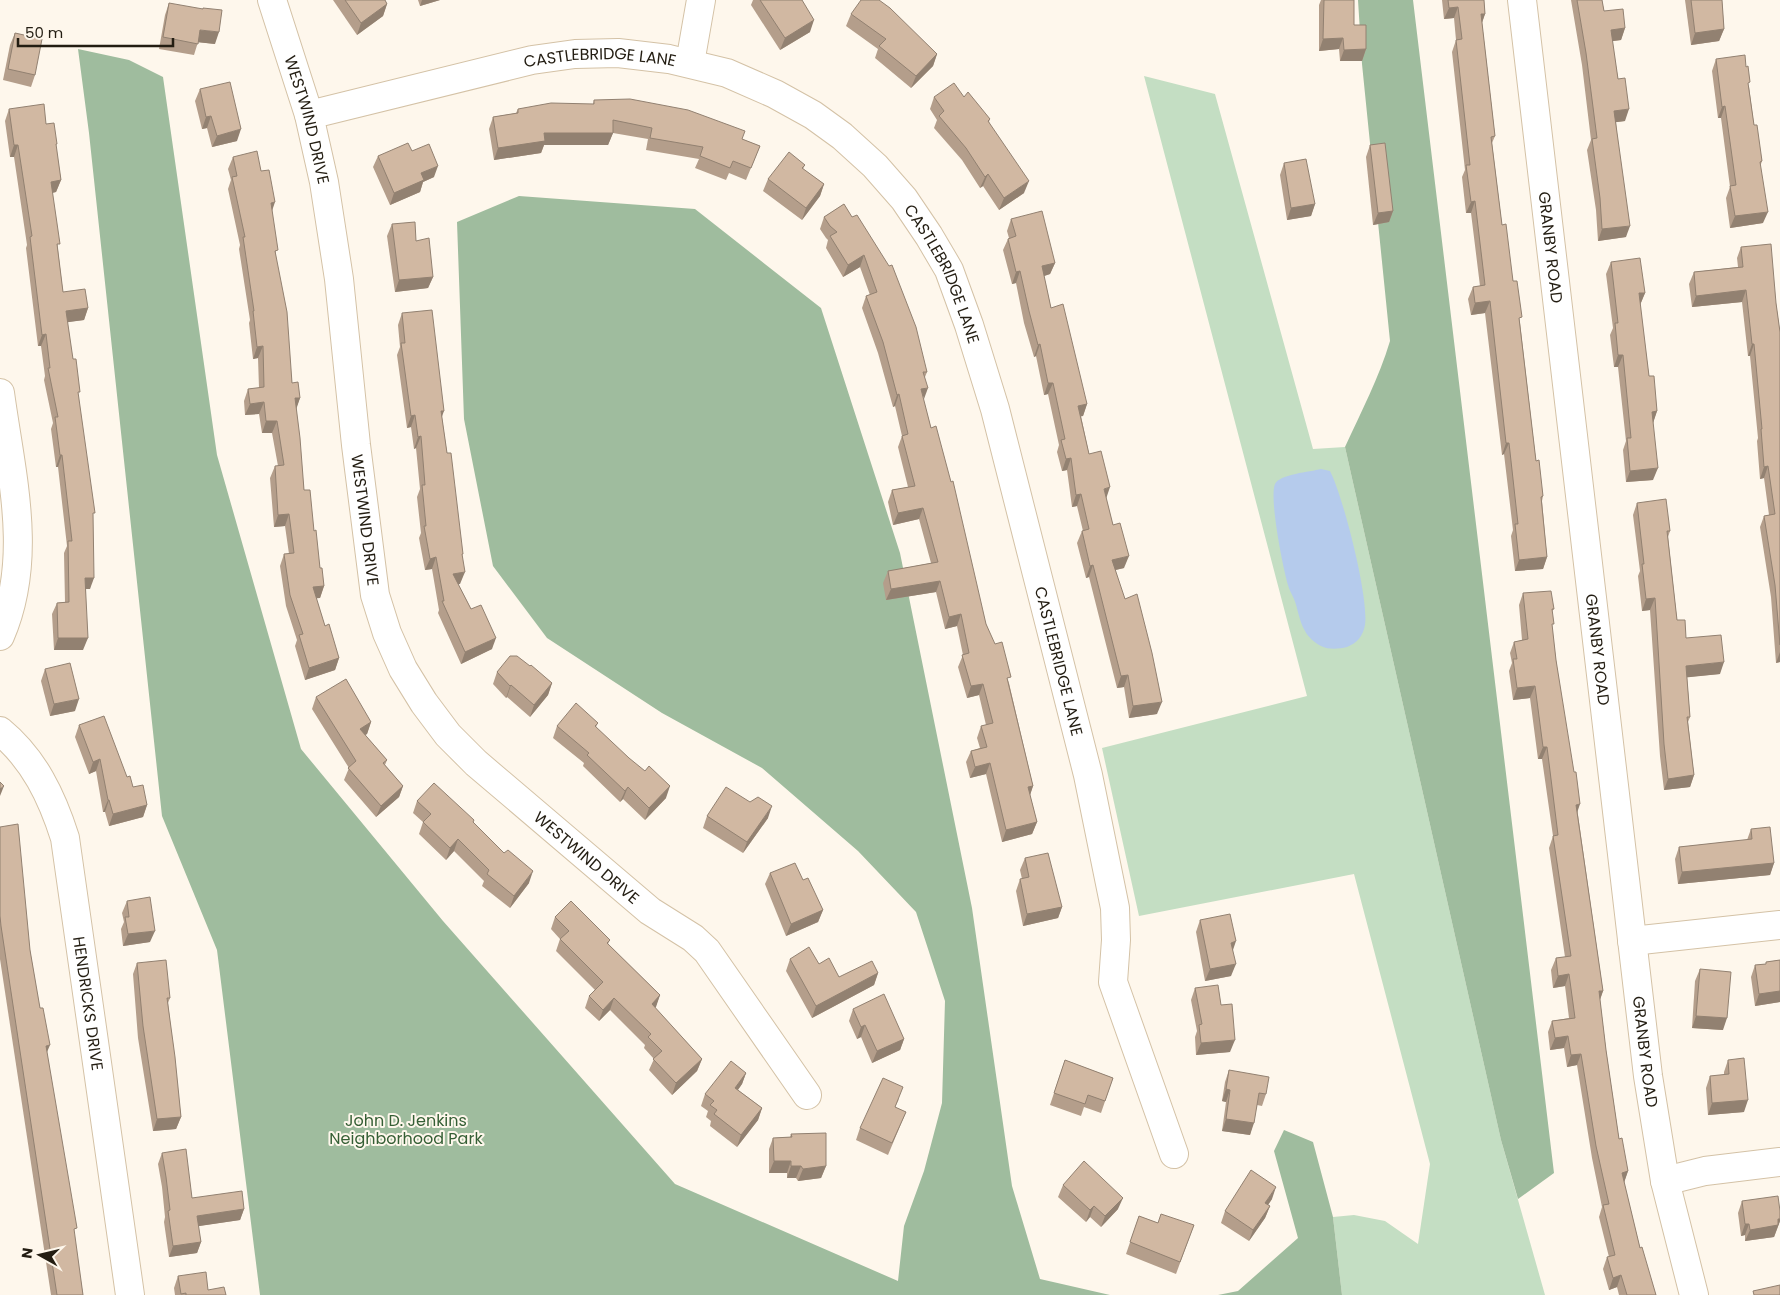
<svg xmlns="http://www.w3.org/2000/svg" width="1780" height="1295" font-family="Poppins,sans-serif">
	<rect width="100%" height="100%" fill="#fef7ec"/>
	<!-- green -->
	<polygon fill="#c4dec3" points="1144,76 1215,94 1313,449 1345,447 1501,1140 1545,1295 1342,1295 1333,1217 1354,1215 1385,1221 1418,1244 1430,1164 1354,874 1139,916 1102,748 1307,696"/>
	<!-- forest -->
	<g fill="#9fbc9e">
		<path d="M1358 0H1413L1554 1173 1518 1199 1501 1140 1345 447C1361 412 1379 378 1390 341L1362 64Z"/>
		<polygon points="78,49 129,60 163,77 217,455 301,749 443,921 675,1184 898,1281 904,1226 924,1171 942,1103 945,1001 916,912 858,851 762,768 662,713 547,638 493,566 464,419 457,222 519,196 695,209 821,308 900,553 972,908 1012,1186 1040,1279 1110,1295 260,1295 217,950 162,816 89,133"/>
		<polygon points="1284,1130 1313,1142 1333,1217 1342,1295 1218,1295 1238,1291 1298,1238 1274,1151"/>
	</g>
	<!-- water -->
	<path fill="#b5cbec" d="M1321 469 1330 471C1343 496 1369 597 1365 625 1363 636 1357 643 1347 647 1339 649 1329 650 1321 646 1315 643 1308 637 1305 631 1299 621 1298 609 1294 599 1292 594 1289 590 1288 585 1283 568 1269 498 1275 484 1280 474 1310 472 1321 469Z"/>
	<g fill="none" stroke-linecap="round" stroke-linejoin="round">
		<defs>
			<g id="minor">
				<path id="s1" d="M272 0 309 115 324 182 339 279 356 445 375 595 387 633 403 669 424 703 448 735 476 763 650 911 693 938 707 951 807 1095"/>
				<path id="s2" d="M1522 0 1648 1076 1665 1181 1694 1295"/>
				<polyline points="690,63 701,0"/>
				<path id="s3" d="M309 115 532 60 575 54 618 53 669 59 727 73 775 94 813 115 842 136 875 166 904 199 929 236 949 270 969 325 995 409 1088 775 1115 908 1116 940 1113 982 1174 1154"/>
				<path d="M0 393C11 474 34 558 0 636"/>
				<path id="s4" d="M0 731C34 759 52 797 65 838L130 1295"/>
				<polyline points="1632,941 1780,925"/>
				<polyline points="1665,1181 1705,1171 1780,1162"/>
			</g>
		</defs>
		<!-- minor casing -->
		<use href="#minor" stroke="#d4c2a6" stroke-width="30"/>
		<!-- minor -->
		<use href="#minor" stroke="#fff" stroke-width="28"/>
	</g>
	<!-- wall -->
	<g fill="#b49e8b">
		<polygon points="333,0 385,0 387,4 383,16 357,35"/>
		<polygon points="418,0 440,0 420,6"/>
		<polygon points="753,0 802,0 810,32 780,50 751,5"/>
		<polygon points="1321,0 1354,0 1354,25 1366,49 1362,61 1340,61 1339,49 1319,51 1319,5"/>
		<polygon points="1442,0 1484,0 1485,14 1482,23 1495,136 1492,143 1502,225 1513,281 1520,323 1536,461 1543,496 1542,501 1547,557 1543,569 1515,571 1511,536 1513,530 1504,454 1502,455 1485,313 1471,315 1468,299 1473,287 1480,286 1471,213 1466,213 1462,177 1465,170 1452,52 1456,40 1454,18 1444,19"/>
		<polygon points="1571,0 1602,0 1604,11 1625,28 1621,40 1612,41 1625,121 1616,122 1626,237 1598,241 1596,210 1587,150 1591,140 1582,65"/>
		<polygon points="1685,0 1722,0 1724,29 1719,41 1691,45"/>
		<polygon points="169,3 215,44 198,42 194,55 159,49 165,15"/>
		<polygon points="851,14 937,54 933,66 911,88 875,58 878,49 846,26"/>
		<polygon points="15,33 35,75 31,87 3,80 10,45"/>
		<polygon points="1716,59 1749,87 1754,125 1762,161 1760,167 1763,223 1730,228 1726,198 1730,187 1721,118 1718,118 1712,71"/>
		<polygon points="200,89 237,141 212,147 207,128 202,129 195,101"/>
		<polygon points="934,97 964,97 990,119 989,122 1024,193 999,210 983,186 980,188 962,160 934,128 937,120 930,109"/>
		<polygon points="594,100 742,139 760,146 746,180 729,173 726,180 695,168 699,159 646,150 648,139 613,133 608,145 544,145 541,153 494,160 489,129 493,117 516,113 518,109 593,104"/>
		<polygon points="9,109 46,124 56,147 61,180 56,192 52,193 58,250 63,292 88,308 84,320 67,322 78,395 93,517 90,589 86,589 83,650 54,650 52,614 57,603 65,602 64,553 67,546 58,467 56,467 51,429 53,423 44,380 45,376 41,346 38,346 26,248 27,245 14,157 10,157 5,121"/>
		<polygon points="1370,145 1393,211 1389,222 1373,225 1366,157"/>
		<polygon points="412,151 434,177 423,182 420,192 390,205 373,167 378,156"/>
		<polygon points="233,157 261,171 272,211 276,256 292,383 300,398 296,408 304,490 314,531 320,568 324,586 320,598 316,598 325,626 339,658 335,670 305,680 295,646 297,640 286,606 280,566 284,554 289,554 285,526 274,527 270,478 275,466 278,466 272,433 262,433 259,414 245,415 244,401 248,389 259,388 258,358 253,359 249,323 250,320 239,249 240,245 228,189 231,180 228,169"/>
		<polygon points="1284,163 1315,204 1311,216 1287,220 1280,175"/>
		<polygon points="805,165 803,169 824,184 820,196 802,220 763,191 768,179"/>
		<polygon points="844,204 927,372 925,377 923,399 986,624 1009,683 1033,786 1030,795 1037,822 1032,834 1002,842 986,774 970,778 966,762 971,751 980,748 977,738 981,726 986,725 979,695 967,698 958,667 963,655 957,626 945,629 936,592 886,600 883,583 888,571 931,563 919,519 893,525 888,502 892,490 908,487 898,447 902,436 895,406 893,407 878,353 862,308 866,296 870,295 860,267 843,277 826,248 828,240 826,238 820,229 824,217"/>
		<polygon points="1011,219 1055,263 1050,274 1044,276 1051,308 1087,404 1083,416 1081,416 1089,454 1106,498 1124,568 1115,570 1157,714 1129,718 1124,687 1117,688 1089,577 1086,578 1077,543 1082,531 1083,531 1077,506 1072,507 1067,470 1062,471 1057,452 1059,445 1048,394 1044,395 1036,356 1034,357 1024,323 1016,283 1012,284 1003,250 1008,239 1009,238 1007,231"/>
		<polygon points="392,224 416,241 433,277 428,288 395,292 387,236"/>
		<polygon points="1741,247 1776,303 1780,332 1780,662 1776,663 1771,597 1760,527 1764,516 1769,515 1764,478 1760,479 1757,441 1758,438 1750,356 1748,356 1742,302 1692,307 1689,284 1694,272 1738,267 1737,258"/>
		<polygon points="1611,262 1645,293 1640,305 1649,376 1657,411 1653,423 1653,480 1626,482 1623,450 1626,441 1618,367 1614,367 1610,335 1613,328 1606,274"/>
		<polygon points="402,313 442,418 462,557 460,584 458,584 492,649 461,664 438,613 439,610 432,569 425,570 419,538 421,533 417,497 420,489 416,448 414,449 411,427 407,428 397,355 400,347 398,325"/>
		<polygon points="1637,503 1670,531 1668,537 1677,620 1686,638 1720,674 1687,677 1690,717 1688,722 1694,775 1690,787 1664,790 1660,756 1650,610 1642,611 1638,576 1640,571 1633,515"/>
		<polygon points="1523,593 1554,609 1552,611 1552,628 1556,660 1603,991 1600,1000 1606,1050 1619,1139 1628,1171 1624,1182 1640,1248 1656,1295 1619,1295 1617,1287 1609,1290 1603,1269 1607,1257 1609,1257 1599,1217 1602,1207 1592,1158 1577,1065 1567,1067 1564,1048 1550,1050 1548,1032 1552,1021 1569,1018 1565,986 1553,988 1551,970 1556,958 1565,957 1549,848 1553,836 1542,759 1538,759 1530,698 1513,700 1509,671 1512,663 1510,653 1514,642 1522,640 1519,605"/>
		<polygon points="530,666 552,683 548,695 530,717 507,697 506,698 493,684 497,672"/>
		<polygon points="45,669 75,711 50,716 41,681"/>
		<polygon points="316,697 371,722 367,734 365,735 387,760 385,765 403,786 399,797 376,817 344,780 349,768 312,709"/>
		<polygon points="598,723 596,727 666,798 645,820 623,799 620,802 583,766 584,763 553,738 557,726"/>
		<polygon points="79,725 127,777 133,787 147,805 143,817 109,826 105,812 103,812 96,771 89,774 75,737"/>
		<polygon points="417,801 474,820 473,823 529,883 510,908 482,886 484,881 454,851 446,860 419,834 423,822 413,813"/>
		<polygon points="707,816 768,818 743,853 703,828"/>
		<polygon points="0,827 30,950 47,1053 83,1295 51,1295 0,959"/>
		<polygon points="1751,829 1774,863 1770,875 1678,884 1675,859 1679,847 1747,840"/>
		<polygon points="1025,858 1062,907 1058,918 1023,926 1016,891 1020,879 1022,879 1020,870"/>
		<polygon points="770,873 803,880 823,910 818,922 786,936 765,884"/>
		<polygon points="127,901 150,942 123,946 121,929 124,922 122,913"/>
		<polygon points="555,917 610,940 608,944 660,995 655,1008 702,1059 697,1071 672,1095 649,1070 654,1059 644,1048 645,1045 610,1010 599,1021 585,1008 589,996 595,990 556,951 560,939 551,929"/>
		<polygon points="1200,920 1233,951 1231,976 1205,981 1196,932"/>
		<polygon points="790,959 819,964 839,977 878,973 874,985 812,1018 786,971"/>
		<polygon points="1780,960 1780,1002 1755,1006 1751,977 1755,965 1766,964 1766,962"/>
		<polygon points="137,963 170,998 168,1003 181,1117 176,1129 153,1131 138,1038 133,974"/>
		<polygon points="1700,969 1723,1030 1692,1028 1695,981"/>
		<polygon points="1195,988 1221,1005 1230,1052 1196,1055 1195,1037 1197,1031 1191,1000"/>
		<polygon points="853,1009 904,1039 900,1050 872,1063 861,1037 857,1039 849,1021"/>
		<polygon points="1065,1060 1113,1078 1101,1113 1084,1107 1081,1116 1050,1105"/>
		<polygon points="1728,1060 1744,1112 1708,1115 1706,1088 1710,1076 1724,1075 1724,1072"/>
		<polygon points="1229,1070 1266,1094 1262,1106 1257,1105 1250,1135 1222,1131 1226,1102 1222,1101 1225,1082"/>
		<polygon points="746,1073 742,1084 738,1090 762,1108 758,1120 737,1147 710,1126 711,1121 706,1117 708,1111 701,1106 705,1094"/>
		<polygon points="899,1099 895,1107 906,1112 888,1155 856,1140 860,1128"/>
		<polygon points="791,1134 826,1166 821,1178 798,1181 796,1178 787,1178 787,1173 769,1173 769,1149 773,1138 790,1137"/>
		<polygon points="162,1153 192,1198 244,1209 240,1220 198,1226 201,1242 197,1253 169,1257 164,1222 165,1217 162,1187 158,1164"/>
		<polygon points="1063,1185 1118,1209 1101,1227 1090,1217 1086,1222 1058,1197"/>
		<polygon points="1272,1199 1268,1205 1270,1206 1265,1218 1249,1241 1221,1223 1225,1211"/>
		<polygon points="1742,1201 1780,1211 1780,1221 1774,1237 1745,1241 1745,1235 1741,1236 1738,1213"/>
		<polygon points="1139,1216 1158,1223 1194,1225 1176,1274 1126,1254"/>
		<polygon points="178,1276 208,1290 226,1295 175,1295 174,1288"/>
	</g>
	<!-- shaded-wall -->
	<g fill="#928171">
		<polygon points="422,0 440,0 420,6"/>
		<polygon points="387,4 383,16 357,35 361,23"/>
		<polygon points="1458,7 1454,18 1444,19 1449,8"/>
		<polygon points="1481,14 1485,14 1481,25"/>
		<polygon points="814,20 810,32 780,50 785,38"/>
		<polygon points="1625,28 1621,40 1606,42 1611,30"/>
		<polygon points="1724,29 1719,41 1691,45 1695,33"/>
		<polygon points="200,30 219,32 215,44 196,42"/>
		<polygon points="1343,38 1339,49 1319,51 1323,39"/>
		<polygon points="1366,49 1362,61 1340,61 1344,50"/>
		<polygon points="937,54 933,66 911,88 916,76"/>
		<polygon points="1725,106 1721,118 1718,118 1722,107"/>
		<polygon points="1629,109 1625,121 1610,123 1614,111"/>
		<polygon points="211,116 207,128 202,129 206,117"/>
		<polygon points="241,129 237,141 212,147 217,136"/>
		<polygon points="544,133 613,133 608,145 544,145 541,153 494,160 498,148"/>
		<polygon points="14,145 18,145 14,157 10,157"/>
		<polygon points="438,166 434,177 423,182 420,192 390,205 394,193 421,173"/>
		<polygon points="988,174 983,186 980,188 985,177"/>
		<polygon points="61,180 56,192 46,194 51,182"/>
		<polygon points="1029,181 1024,193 999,210 1004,198"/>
		<polygon points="824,184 820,196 802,220 806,208"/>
		<polygon points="1475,201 1471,213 1466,213 1471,202"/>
		<polygon points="275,202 271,214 271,203"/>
		<polygon points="1315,204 1311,216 1287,220 1291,208"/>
		<polygon points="1393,211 1389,222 1373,225 1378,213"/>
		<polygon points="1768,212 1763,223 1730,228 1735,216"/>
		<polygon points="1630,226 1626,237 1598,241 1602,229"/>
		<polygon points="864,255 860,267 843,277 848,265"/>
		<polygon points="1055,263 1050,274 1038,278 1042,266"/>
		<polygon points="1020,271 1016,283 1012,284 1016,272"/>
		<polygon points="433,277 428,288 395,292 399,280"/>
		<polygon points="1746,290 1742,302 1692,307 1696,296"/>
		<polygon points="1639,293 1645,293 1640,305"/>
		<polygon points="1490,301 1485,313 1471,315 1475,303"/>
		<polygon points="88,308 84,320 62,323 66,311"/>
		<polygon points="46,334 41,346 38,346 42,335"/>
		<polygon points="1040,344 1036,356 1034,357 1038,345"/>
		<polygon points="1752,344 1754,344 1750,356 1748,356"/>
		<polygon points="263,346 258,358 253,359 257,347"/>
		<polygon points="1618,355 1623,355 1618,367 1614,367"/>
		<polygon points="1048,383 1053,383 1048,394 1044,395"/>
		<polygon points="928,388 924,399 921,389"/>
		<polygon points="899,394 895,406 893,407 897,395"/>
		<polygon points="295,398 300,398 296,410"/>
		<polygon points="264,402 259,414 245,415 250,404"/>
		<polygon points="1087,404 1083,416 1074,418 1078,406"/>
		<polygon points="441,411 444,411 440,422"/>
		<polygon points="1657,411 1653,423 1652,412"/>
		<polygon points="415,415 411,427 407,428 411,416"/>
		<polygon points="266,421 277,421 272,433 262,433"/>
		<polygon points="421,436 416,448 414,449 418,437"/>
		<polygon points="1506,443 1509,443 1504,454 1502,455"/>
		<polygon points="60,455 62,455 58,467 56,467"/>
		<polygon points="1071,458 1067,470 1062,471 1066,459"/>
		<polygon points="1768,466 1764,478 1760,479 1764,467"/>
		<polygon points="1658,468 1653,480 1626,482 1630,471"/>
		<polygon points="1110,487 1106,499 1104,489"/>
		<polygon points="1081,494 1077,506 1072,507 1076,495"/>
		<polygon points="923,508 919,519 893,525 898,513"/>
		<polygon points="289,514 285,526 274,527 278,515"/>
		<polygon points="1129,556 1124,568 1107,572 1112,560"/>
		<polygon points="436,557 432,569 425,570 430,559"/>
		<polygon points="1547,557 1543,569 1515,571 1519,560"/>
		<polygon points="1093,565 1089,577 1086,578 1090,566"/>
		<polygon points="465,572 460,584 449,586 453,574"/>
		<polygon points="85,578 94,578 90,589 81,589"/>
		<polygon points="940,581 936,592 886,600 891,589"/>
		<polygon points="324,586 320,598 309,599 313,587"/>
		<polygon points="1655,598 1650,610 1642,611 1646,599"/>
		<polygon points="961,614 957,626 945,629 949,617"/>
		<polygon points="58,638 88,638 83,650 54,650"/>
		<polygon points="496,638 492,649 461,664 465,652"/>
		<polygon points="1780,652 1780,662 1776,663"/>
		<polygon points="339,658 335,670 305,680 309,668"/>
		<polygon points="1724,662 1720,674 1681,678 1686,666"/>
		<polygon points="1128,675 1124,687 1117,688 1121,676"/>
		<polygon points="552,683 548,695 530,717 534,705"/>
		<polygon points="983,684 979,695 967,698 971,686"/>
		<polygon points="511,685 507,697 506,698 510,686"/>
		<polygon points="1535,686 1530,698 1513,700 1517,688"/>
		<polygon points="79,699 75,711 50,716 54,704"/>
		<polygon points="1162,702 1157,714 1129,718 1133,706"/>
		<polygon points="371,722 367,734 355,740 360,729"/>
		<polygon points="1543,747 1547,747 1542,759 1538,759"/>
		<polygon points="100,759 96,771 89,774 93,762"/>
		<polygon points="990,763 986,774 970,778 975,767"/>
		<polygon points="1694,775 1690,787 1664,790 1668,779"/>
		<polygon points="4,786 0,796 0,789"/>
		<polygon points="403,786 399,797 376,817 381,806"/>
		<polygon points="670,786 666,798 645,820 649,808"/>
		<polygon points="1033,786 1029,798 1028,787"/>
		<polygon points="628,787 623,799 620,802 625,791"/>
		<polygon points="108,800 109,800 105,812 103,812"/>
		<polygon points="1580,804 1576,816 1576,805"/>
		<polygon points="147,805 143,817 109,826 113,814"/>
		<polygon points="772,806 768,818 743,853 747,842"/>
		<polygon points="1037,822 1032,834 1002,842 1006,830"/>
		<polygon points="458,839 454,851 446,860 450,848"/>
		<polygon points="1774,863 1770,875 1678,884 1682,872"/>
		<polygon points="533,871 529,883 510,908 514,896"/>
		<polygon points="1062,907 1058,918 1023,926 1027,914"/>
		<polygon points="823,910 818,922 786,936 791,924"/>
		<polygon points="155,931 150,942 123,946 128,934"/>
		<polygon points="1236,941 1232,953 1231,943"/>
		<polygon points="1236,964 1231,976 1205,981 1210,969"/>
		<polygon points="878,973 874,985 812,1018 816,1006"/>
		<polygon points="1569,974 1565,986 1553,988 1558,976"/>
		<polygon points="1599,991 1603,991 1599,1002"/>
		<polygon points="1780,991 1780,1002 1755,1006 1759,994"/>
		<polygon points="660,995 656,1007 647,1016 652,1004"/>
		<polygon points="614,998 610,1010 599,1021 603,1010"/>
		<polygon points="1696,1016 1727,1018 1723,1030 1692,1028"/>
		<polygon points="865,1025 861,1037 857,1039 861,1027"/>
		<polygon points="1568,1036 1564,1048 1550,1050 1555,1038"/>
		<polygon points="904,1039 900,1050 872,1063 877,1051"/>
		<polygon points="1235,1040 1230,1052 1196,1055 1201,1043"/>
		<polygon points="50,1045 45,1057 46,1046"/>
		<polygon points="1581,1054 1577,1065 1567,1067 1571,1055"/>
		<polygon points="702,1059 697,1071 672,1095 676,1083"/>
		<polygon points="746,1073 742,1084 731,1099 735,1088"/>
		<polygon points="1226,1089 1230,1090 1226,1102 1222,1101"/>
		<polygon points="1748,1100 1744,1112 1708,1115 1712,1103"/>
		<polygon points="762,1108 758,1120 737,1147 741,1135"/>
		<polygon points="181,1117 176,1129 153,1131 157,1119"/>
		<polygon points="1226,1119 1254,1123 1250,1135 1222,1131"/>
		<polygon points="774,1161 791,1161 787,1173 769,1173"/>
		<polygon points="791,1166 801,1166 796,1178 787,1178"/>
		<polygon points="826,1166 821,1178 798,1181 803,1169"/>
		<polygon points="1628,1171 1624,1183 1622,1173"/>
		<polygon points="1276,1187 1272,1199 1261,1215 1265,1203"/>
		<polygon points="1123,1198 1118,1209 1101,1227 1105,1216"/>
		<polygon points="1094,1206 1090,1217 1086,1222 1090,1210"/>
		<polygon points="1270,1206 1265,1218 1249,1241 1253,1230"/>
		<polygon points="244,1209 240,1220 193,1227 197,1216"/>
		<polygon points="1778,1219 1780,1219 1780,1221 1774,1237 1745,1241 1750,1230"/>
		<polygon points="1745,1224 1749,1224 1745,1235 1741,1236"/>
		<polygon points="201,1242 197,1253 169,1257 173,1246"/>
		<polygon points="1621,1275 1617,1287 1609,1290 1613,1278"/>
	</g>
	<!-- building -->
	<g fill="#d1b8a2" stroke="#928171">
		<polygon points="345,0 385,0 387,4 361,23"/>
		<polygon points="760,0 802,0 814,20 785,38"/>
		<polygon points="861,0 879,0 890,8 937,54 916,76 879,46 886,39 851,14"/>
		<polygon points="1324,0 1354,0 1354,25 1366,25 1366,49 1344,50 1343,38 1323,39"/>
		<polygon points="1448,0 1484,0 1485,14 1481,14 1495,136 1491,137 1502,225 1506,224 1513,281 1517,281 1522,317 1519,318 1536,461 1539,460 1543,496 1541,497 1547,557 1519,560 1515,524 1518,524 1509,443 1506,443 1490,301 1475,303 1473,287 1485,285 1475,201 1471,202 1466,165 1470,165 1456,40 1462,39 1458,7 1449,8"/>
		<polygon points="1577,0 1602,0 1604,11 1623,9 1625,28 1611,30 1618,79 1625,78 1629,109 1614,111 1630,226 1602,229 1600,198 1592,139 1597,138 1586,53"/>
		<polygon points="1691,0 1722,0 1724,29 1695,33"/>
		<polygon points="169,3 203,9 203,8 222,10 219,32 200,30 198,44 163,37"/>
		<polygon points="15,33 42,39 35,75 8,69"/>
		<polygon points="1745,55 1746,67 1748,66 1750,82 1748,83 1754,125 1757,125 1762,161 1760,162 1768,212 1735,216 1730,186 1736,185 1725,106 1722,107 1716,59"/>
		<polygon points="230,82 241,129 217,136 211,116 206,117 200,89"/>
		<polygon points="954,83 964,97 968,92 990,119 988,121 1029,181 1004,198 988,174 985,177 966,148 939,116 944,111 934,97"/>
		<polygon points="630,99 688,110 745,131 742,139 760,146 751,168 733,161 730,168 700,156 703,147 650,138 652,128 613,120 613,133 544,133 545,141 498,148 493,117 518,113 518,109 551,103 594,104 594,100"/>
		<polygon points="44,104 46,124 54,123 57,144 56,144 61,180 51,182 60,244 57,244 63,292 85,289 88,308 66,311 73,359 76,359 80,392 78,392 95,513 93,513 94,578 85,578 88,638 58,638 57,603 69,602 68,541 72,541 62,455 60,455 55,417 58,417 48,368 50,368 46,334 42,335 30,237 32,236 18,145 14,145 9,109"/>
		<polygon points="408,143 412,151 429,144 438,166 421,173 424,180 394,193 378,156"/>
		<polygon points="1385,143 1393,211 1378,213 1370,145"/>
		<polygon points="257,151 261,171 269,170 275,202 271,203 278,250 275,251 287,312 292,383 298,382 300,398 295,398 300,438 304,490 310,490 314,531 316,530 320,568 322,568 324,586 313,587 325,626 329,624 339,658 309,668 299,635 303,634 290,595 284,554 294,553 289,514 278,515 275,466 284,465 277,421 266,421 264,402 250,404 248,389 264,387 263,346 257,347 253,311 254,311 243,237 245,237 232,177 237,176 233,157"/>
		<polygon points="789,152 805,165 802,168 824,184 806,208 768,179"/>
		<polygon points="1306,159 1315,204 1291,208 1284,163"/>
		<polygon points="844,204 852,217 857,215 889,266 892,265 916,327 927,372 923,372 928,388 921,389 931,428 936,426 951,482 953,481 986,624 995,644 1002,642 1011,677 1007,678 1033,786 1028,787 1037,822 1006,830 990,763 975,767 971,751 987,747 981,726 993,723 983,684 971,686 962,655 969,653 961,614 949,617 940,581 891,589 888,571 938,562 923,508 898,513 892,490 915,486 902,436 908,434 899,394 897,395 883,342 866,296 877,292 864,255 848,265 830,236 837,232 830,226 824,217"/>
		<polygon points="1042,211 1055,263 1042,266 1051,308 1063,304 1087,404 1078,406 1089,454 1101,451 1110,487 1104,489 1113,525 1120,523 1129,556 1112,560 1125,599 1137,594 1152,653 1162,702 1133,706 1128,675 1121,676 1093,565 1090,566 1082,531 1089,529 1081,494 1076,495 1071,458 1066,459 1061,440 1065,439 1053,383 1048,383 1040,344 1038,345 1029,311 1020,271 1016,272 1008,239 1016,236 1011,219"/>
		<polygon points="415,222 416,241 429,238 433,277 399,280 392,224"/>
		<polygon points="1771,244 1776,303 1780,332 1780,645 1775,585 1764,516 1775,514 1768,466 1764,467 1761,429 1762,429 1754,344 1752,344 1746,290 1696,296 1694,272 1743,267 1741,247"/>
		<polygon points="1640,258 1645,293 1639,293 1649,376 1654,376 1657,411 1652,412 1658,468 1630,471 1627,438 1631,438 1623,355 1618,355 1615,323 1618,323 1611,262"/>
		<polygon points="432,310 444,411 441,411 447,453 451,453 463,554 462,554 465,572 453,574 471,609 481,605 496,638 465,652 442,601 444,601 436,557 430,559 424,526 426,526 422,485 425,485 421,436 418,437 415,415 411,416 401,343 405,343 402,313"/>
		<polygon points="1666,499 1670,531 1667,531 1677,620 1685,620 1686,638 1721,635 1724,662 1686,666 1690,717 1687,717 1694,775 1668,779 1664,744 1655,598 1646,599 1642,564 1644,564 1637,503"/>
		<polygon points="1551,591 1554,609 1552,609 1554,624 1552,624 1556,660 1574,772 1576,772 1580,804 1576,805 1603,991 1599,991 1606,1050 1619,1139 1622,1138 1628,1171 1622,1173 1640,1248 1642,1247 1656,1295 1627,1295 1621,1275 1613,1278 1607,1257 1615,1255 1603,1205 1609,1204 1596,1146 1581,1054 1571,1055 1568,1036 1555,1038 1552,1021 1575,1018 1569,974 1558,976 1556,958 1571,956 1553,836 1558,835 1547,747 1543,747 1535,686 1517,688 1513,659 1517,659 1514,642 1528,639 1523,593"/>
		<polygon points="510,656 517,656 530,666 531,665 552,683 534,705 511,685 510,686 497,672"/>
		<polygon points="70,663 79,699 54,704 45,669"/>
		<polygon points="346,679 371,722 360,729 387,760 383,763 403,786 381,806 348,768 356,761 316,697"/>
		<polygon points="576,703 598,723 595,726 629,758 645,771 649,766 670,786 649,808 628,787 625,791 587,755 589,753 557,726"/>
		<polygon points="104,716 127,777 130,776 133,787 143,785 147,805 113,814 109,800 108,800 100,759 93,762 79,725"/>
		<polygon points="0,782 4,786 0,789"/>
		<polygon points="434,783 474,820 473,822 504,853 508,850 533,871 514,896 487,874 489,870 458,839 450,848 423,822 431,814 417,801"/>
		<polygon points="726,787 750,802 758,797 772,806 747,842 707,816"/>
		<polygon points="18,824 30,950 40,1008 43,1008 50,1045 46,1046 77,1228 74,1229 83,1295 57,1295 1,926 0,916 0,827"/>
		<polygon points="1770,827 1774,863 1682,872 1679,847 1752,839 1751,829"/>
		<polygon points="1048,853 1062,907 1027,914 1020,879 1029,877 1025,858"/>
		<polygon points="795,863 803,880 808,878 823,910 791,924 770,873"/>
		<polygon points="150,897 155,931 128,934 125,917 129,917 127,901"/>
		<polygon points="571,901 610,940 607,943 660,995 652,1004 702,1059 676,1083 653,1059 662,1051 648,1037 651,1034 614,998 603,1010 589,996 603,982 560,939 569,931 555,917"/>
		<polygon points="1230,914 1236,941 1231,943 1236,964 1210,969 1200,920"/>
		<polygon points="809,947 819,964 829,958 839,977 872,961 878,973 816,1006 790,959"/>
		<polygon points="166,960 170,998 167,998 175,1057 181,1117 157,1119 143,1026 137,963"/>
		<polygon points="1780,960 1780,991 1759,994 1755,965 1766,964 1766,962"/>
		<polygon points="1700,969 1731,972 1727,1018 1696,1016"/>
		<polygon points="1218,985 1221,1005 1232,1004 1235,1040 1201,1043 1199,1025 1202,1024 1195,988"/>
		<polygon points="884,994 904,1039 877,1051 865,1025 861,1027 853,1009"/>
		<polygon points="1744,1058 1748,1100 1712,1103 1710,1076 1729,1074 1728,1060"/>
		<polygon points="1065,1060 1113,1078 1105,1101 1088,1095 1085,1104 1054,1093"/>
		<polygon points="731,1061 746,1073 735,1088 762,1108 741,1135 714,1114 717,1110 710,1105 714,1101 705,1094"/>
		<polygon points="1229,1070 1269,1077 1266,1094 1259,1093 1254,1123 1226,1119 1230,1090 1226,1089"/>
		<polygon points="883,1078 903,1087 895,1107 906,1112 892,1143 860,1128"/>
		<polygon points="826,1133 826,1166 803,1169 801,1166 791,1166 791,1161 774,1161 773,1138 792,1137 791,1134"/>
		<polygon points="186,1149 192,1198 242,1191 244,1209 197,1216 201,1242 173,1246 168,1211 170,1210 166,1177 162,1153"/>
		<polygon points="1084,1161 1123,1198 1105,1216 1094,1206 1090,1210 1063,1185"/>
		<polygon points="1251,1170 1276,1187 1265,1203 1270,1206 1253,1230 1225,1211"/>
		<polygon points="1778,1196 1780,1211 1780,1219 1778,1219 1778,1225 1750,1230 1749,1224 1745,1224 1742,1201"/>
		<polygon points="1161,1214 1194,1225 1180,1262 1130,1242 1139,1216 1158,1223"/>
		<polygon points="206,1272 208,1290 224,1287 226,1295 186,1295 186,1293 181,1294 178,1276"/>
		<polygon points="1780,1285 1780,1295 1754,1295 1753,1291"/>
	</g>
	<g text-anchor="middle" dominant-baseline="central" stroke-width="4" stroke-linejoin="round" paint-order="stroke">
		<!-- street labels -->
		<g font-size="16" fill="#231d12" stroke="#fef7ec">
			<text stroke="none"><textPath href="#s3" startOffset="298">CASTLEBRIDGE LANE</textPath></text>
			<text stroke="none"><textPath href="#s1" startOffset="125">WESTWIND DRIVE</textPath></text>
			<text stroke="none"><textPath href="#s2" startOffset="249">GRANBY ROAD</textPath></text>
			<text stroke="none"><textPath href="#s3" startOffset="732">CASTLEBRIDGE LANE</textPath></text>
			<text stroke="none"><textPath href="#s1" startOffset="530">WESTWIND DRIVE</textPath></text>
			<text stroke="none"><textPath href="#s2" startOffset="654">GRANBY ROAD</textPath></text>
			<text stroke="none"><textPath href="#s3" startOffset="1138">CASTLEBRIDGE LANE</textPath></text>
			<text stroke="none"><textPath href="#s1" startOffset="950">WESTWIND DRIVE</textPath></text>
			<text stroke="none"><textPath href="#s4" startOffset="294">HENDRICKS DRIVE</textPath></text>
			<text stroke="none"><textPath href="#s2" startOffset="1059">GRANBY ROAD</textPath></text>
		</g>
		<!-- park labels -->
		<g font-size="16" fill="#355f35" stroke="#fef7ec">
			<text x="406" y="1120">John D. Jenkins<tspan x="406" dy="18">Neighborhood Park</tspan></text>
		</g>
	</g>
	<!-- north arrow -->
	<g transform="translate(40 1255) rotate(278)" stroke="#fef7ec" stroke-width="4" paint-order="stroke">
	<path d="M0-4L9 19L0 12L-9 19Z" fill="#231d12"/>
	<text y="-8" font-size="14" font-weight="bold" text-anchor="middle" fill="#231d12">N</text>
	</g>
	<!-- scale -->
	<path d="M18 38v8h155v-8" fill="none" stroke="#231d12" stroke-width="2.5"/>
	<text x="25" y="38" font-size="15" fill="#231d12" stroke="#fef7ec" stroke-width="4" paint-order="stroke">50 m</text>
</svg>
